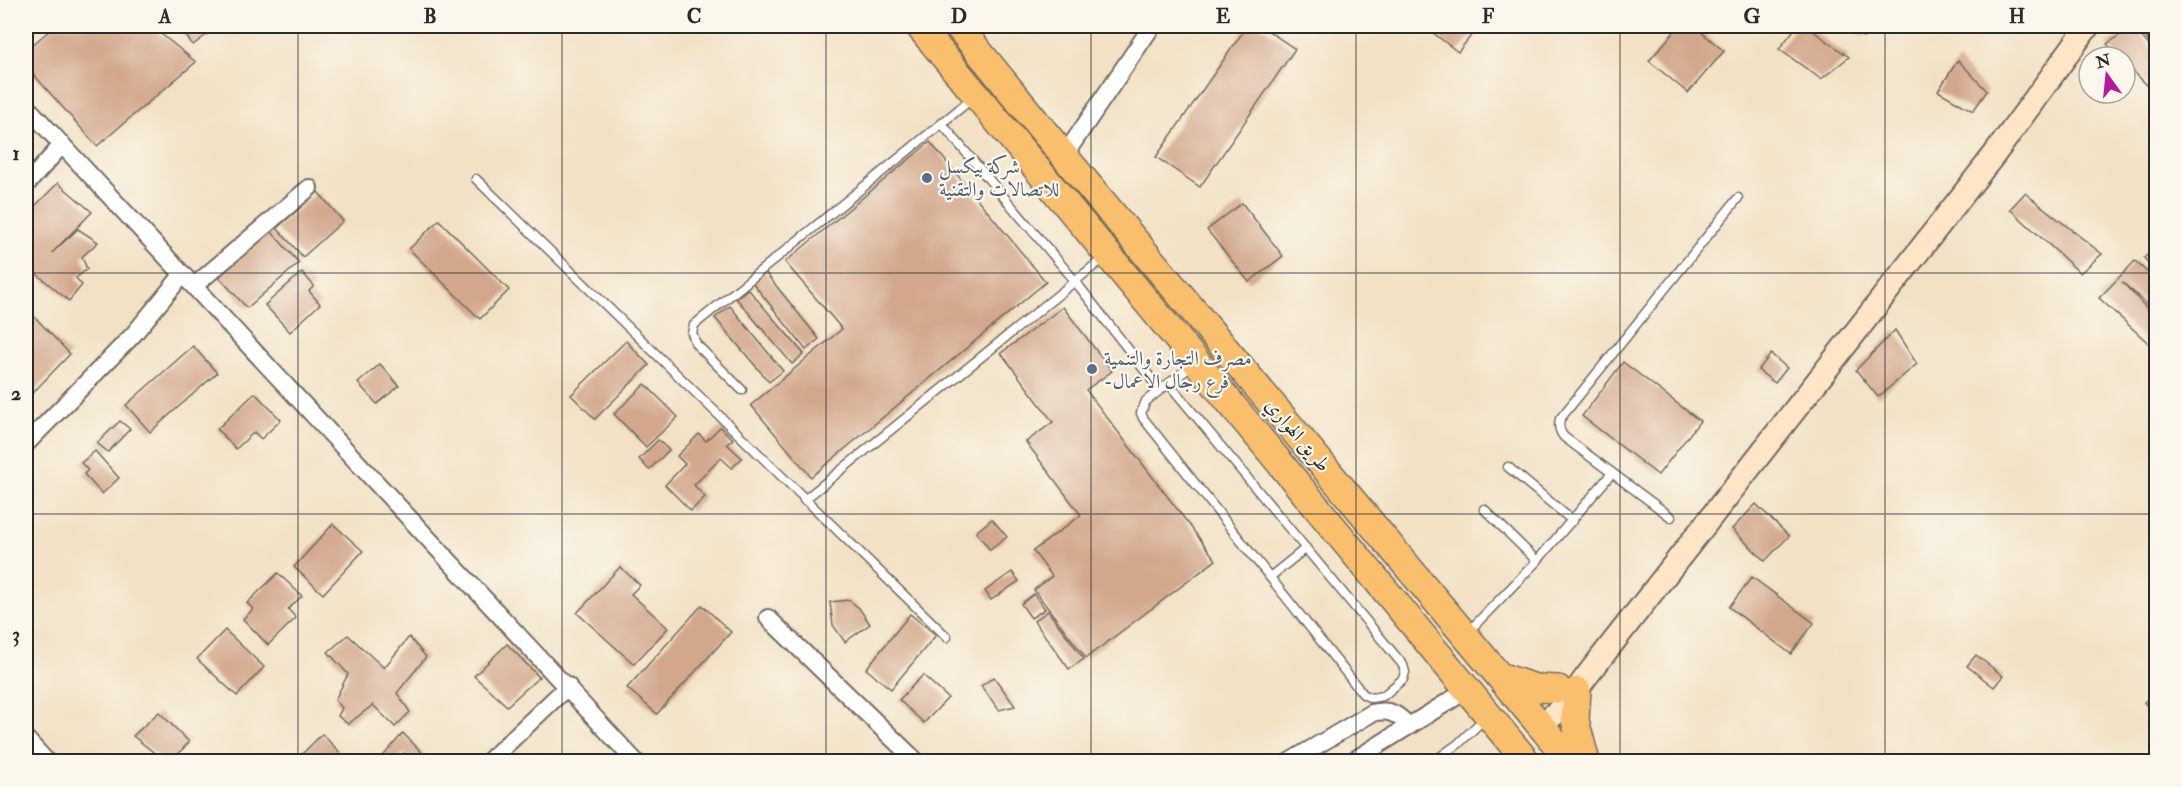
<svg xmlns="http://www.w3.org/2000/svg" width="2182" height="787" font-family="'IM FELL Double Pica',Amiri,serif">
	<rect width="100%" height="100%" fill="#fbf7ec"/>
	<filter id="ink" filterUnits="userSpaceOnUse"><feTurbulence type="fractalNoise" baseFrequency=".0167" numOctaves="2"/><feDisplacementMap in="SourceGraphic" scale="12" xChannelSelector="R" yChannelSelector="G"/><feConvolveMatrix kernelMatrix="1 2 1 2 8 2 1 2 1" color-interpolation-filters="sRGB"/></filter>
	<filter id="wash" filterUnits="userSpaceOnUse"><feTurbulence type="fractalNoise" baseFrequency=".008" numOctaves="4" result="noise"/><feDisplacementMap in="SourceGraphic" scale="24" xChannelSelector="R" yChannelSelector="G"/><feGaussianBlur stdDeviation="1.35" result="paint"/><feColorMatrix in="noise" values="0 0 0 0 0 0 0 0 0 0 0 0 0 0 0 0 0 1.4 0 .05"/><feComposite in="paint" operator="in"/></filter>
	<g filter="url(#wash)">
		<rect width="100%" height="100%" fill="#f2e1c4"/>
		<g id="blocks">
			<!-- building -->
			<g fill="#d3a78b">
				<polygon points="55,26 151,26 196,62 97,146 26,66 26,50"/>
				<polygon points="178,26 218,26 193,45"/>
				<polygon points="1247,26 1261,26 1295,49 1200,187 1156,157"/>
				<polygon points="1424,26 1479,26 1458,52"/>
				<polygon points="1679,26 1694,26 1724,51 1688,93 1649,61"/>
				<polygon points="1797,26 1806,26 1849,57 1821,79 1779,49"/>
				<polygon points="1846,26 1876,26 1863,37"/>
				<polygon points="2133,26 2156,54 2148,86 2125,63 2125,57 2119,57 2107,44"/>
				<polygon points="1958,60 1987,91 1973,111 1938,91"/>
				<polygon points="26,136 34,144 26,153"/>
				<polygon points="930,142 1046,282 811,477 751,405 842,329 785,262"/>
				<polygon points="58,183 92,212 52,253 78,229 98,242 82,257 87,269 76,278 82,285 69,301 26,265 26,215"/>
				<polygon points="318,192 343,221 303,257 277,228"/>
				<polygon points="2025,193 2102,254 2080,273 2010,209"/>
				<polygon points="1242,203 1283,256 1249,282 1207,230"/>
				<polygon points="439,220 509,290 480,319 409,249"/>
				<polygon points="271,231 299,263 247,308 219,277"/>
				<polygon points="2156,247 2156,271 2144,258"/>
				<polygon points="2135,261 2156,280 2156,312 2122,282 2156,318 2156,350 2099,298"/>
				<polygon points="302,272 314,286 309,291 320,304 290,332 265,305"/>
				<polygon points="765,272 819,339 806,350 752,282"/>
				<polygon points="748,289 804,354 792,364 736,298"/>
				<polygon points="730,306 783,371 769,382 715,318"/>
				<polygon points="1063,307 1112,371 1086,390 1216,560 1086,658 1034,590 1052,576 1033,551 1081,515 1026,442 1053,422 1001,353"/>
				<polygon points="28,310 70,354 26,400 26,312"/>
				<polygon points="1895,330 1917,364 1878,397 1856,370"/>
				<polygon points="626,341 649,365 595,419 571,395"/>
				<polygon points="193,346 217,373 150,432 126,405"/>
				<polygon points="1771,354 1787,368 1775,383 1758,370"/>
				<polygon points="1623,362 1700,421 1658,475 1582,416"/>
				<polygon points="380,364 399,386 377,404 358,383"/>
				<polygon points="645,384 678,417 646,447 614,414"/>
				<polygon points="255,393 281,420 261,439 254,432 236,449 217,429"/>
				<polygon points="120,421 130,429 108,452 97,443"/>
				<polygon points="720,427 733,439 727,444 742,458 732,468 721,458 694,485 705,497 691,511 665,485 685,464 677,456 699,434 706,441"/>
				<polygon points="658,440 669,450 649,470 639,459"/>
				<polygon points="95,451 119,478 102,494 84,474 88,470 81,463"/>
				<polygon points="1756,504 1789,536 1765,561 1732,529"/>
				<polygon points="992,519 1007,537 990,550 976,532"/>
				<polygon points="333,524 363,551 323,594 294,567"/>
				<polygon points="620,567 640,585 631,594 668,628 634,664 577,613"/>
				<polygon points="1012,572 1019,581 991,600 985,591"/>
				<polygon points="278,573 302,596 288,609 296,618 268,645 243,619 253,609 247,603"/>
				<polygon points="1752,577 1814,623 1791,654 1729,607"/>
				<polygon points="1034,594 1045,609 1031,618 1021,604"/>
				<polygon points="849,600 859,608 870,624 845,642 833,625 830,602"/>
				<polygon points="702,605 731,632 657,714 627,688"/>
				<polygon points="1048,611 1084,659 1069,669 1034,621"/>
				<polygon points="910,614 936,635 891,689 866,669"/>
				<polygon points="225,630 264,667 237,696 197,659"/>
				<polygon points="348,635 384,668 409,637 426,657 397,693 410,712 395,727 373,705 348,724 338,716 342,708 335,700 348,674 328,652"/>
				<polygon points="507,644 539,677 507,706 474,676"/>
				<polygon points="1976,655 2003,676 1994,687 1967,666"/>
				<polygon points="923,675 948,698 924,723 899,700"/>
				<polygon points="994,677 1015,706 999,710 981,686"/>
				<polygon points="2156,692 2156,718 2144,702"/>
				<polygon points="159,712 189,742 171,762 166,762 133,736"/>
				<polygon points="403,733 431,762 414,762 404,753 395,762 378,762"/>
				<polygon points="322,734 349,762 294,762"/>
			</g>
		</g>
	</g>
	<g filter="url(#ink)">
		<use href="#blocks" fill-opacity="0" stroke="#716b61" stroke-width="1.5"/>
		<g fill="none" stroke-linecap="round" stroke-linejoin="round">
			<defs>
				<g id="service">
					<polyline points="942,124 1075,281 1160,390"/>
					<polyline points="476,179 947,637"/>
					<polyline points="1169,384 1403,665 1405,672 1403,679 1383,696 1371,698 1363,694 1143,418 1141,413 1146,401 1194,364"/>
					<polyline points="742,390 696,344 692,333 694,325 974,97"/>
					<polyline points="1508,467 1573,521"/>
					<polyline points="804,500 1105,257"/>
					<polyline points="1484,509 1537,561"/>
					<path d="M1671 517 1564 437C1559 431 1558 426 1560 419L1738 198"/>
					<polyline points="1270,577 1306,548"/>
					<polyline points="1468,632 1537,561 1612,473"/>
					<polyline points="1433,762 1458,744 1485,718"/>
				</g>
				<g id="minor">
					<polyline points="2150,26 2156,36"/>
					<polyline points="26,106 636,762"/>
					<polyline points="1064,156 1152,26"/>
					<polyline points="26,185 62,145"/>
					<polyline points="194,286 309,188"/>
					<polyline points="26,444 133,335 183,274"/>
					<polyline points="768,618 917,762"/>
					<polyline points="26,739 47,762"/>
					<polyline points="488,762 568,686"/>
					<path d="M1289 762 1372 713C1390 709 1396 713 1409 726"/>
					<polyline points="1351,762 1467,690"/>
				</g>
				<polyline id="secondary" points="1541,726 1568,702 1586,677 1994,155 2088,26"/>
				<g id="trunk">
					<polyline points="919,26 1527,762"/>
					<polyline points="958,26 1064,156 1571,762"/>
					<polyline points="1502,677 1535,688 1558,689"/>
					<polyline points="1577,691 1575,720 1586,762"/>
				</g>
			</defs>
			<!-- service casing -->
			<use href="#service" stroke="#716b61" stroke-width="11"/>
			<!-- minor casing -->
			<use href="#minor" stroke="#716b61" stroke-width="20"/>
			<!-- secondary casing -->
			<use href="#secondary" stroke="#716b61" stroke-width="26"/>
			<!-- trunk casing -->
			<use href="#trunk" stroke="#716b61" stroke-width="30"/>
			<!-- service -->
			<use href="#service" stroke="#fff" stroke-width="8"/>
			<!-- minor -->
			<use href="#minor" stroke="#fff" stroke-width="16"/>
			<!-- secondary -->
			<use href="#secondary" stroke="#fde5c5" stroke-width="22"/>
			<!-- trunk -->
			<use href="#trunk" stroke="#f9bf6d" stroke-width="27"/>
		</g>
	</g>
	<!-- grid -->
	<path fill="none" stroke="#2b2b2b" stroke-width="1.5" stroke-opacity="0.55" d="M298 26V762M562 26V762M826 26V762M1091 26V762M1356 26V762M1620 26V762M1885 26V762M26 273H2156M26 514H2156"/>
	<!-- markers -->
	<g fill="#5c6f8a" stroke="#fbf7ec" stroke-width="2">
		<circle cx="927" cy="178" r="6"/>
		<circle cx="1092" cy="369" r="6"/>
	</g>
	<g text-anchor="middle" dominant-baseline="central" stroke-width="4.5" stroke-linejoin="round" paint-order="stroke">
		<!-- service labels -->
		<g font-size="20" fill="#4e5e75" stroke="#fbf7ec" text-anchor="start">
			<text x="939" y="166">شركة بيكسل<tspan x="939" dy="23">للاتصالات والتقنية</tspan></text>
			<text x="1104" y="358">مصرف التجارة والتنمية<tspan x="1104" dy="23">-فرع رجال الاعمال</tspan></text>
		</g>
		<!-- street labels -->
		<g font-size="20" fill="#2b2b2b" stroke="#fbf7ec">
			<text transform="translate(1298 435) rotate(50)">طريق الهواري</text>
		</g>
	</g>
	<!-- margin -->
	<rect width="2182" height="787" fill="none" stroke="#fbf7ec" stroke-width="66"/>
	<!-- north arrow -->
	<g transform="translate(2107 75) rotate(345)"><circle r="28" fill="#fbf7ec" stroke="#a8a59f" stroke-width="1.5"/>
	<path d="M0-4.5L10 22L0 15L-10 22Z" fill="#b5179e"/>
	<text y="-9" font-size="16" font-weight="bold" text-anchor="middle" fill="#2b2b2b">N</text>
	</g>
	<rect x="33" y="33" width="2116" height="721" fill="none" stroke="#2b2b2b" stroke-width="2"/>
	<g font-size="20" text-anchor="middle" font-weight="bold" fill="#2b2b2b">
		<text x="165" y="23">A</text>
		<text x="430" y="23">B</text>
		<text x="694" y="23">C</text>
		<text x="959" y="23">D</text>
		<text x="1223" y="23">E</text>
		<text x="1488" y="23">F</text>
		<text x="1752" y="23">G</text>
		<text x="2017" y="23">H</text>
		<text x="16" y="160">1</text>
		<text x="16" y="400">2</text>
		<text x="16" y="641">3</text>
	</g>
</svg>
